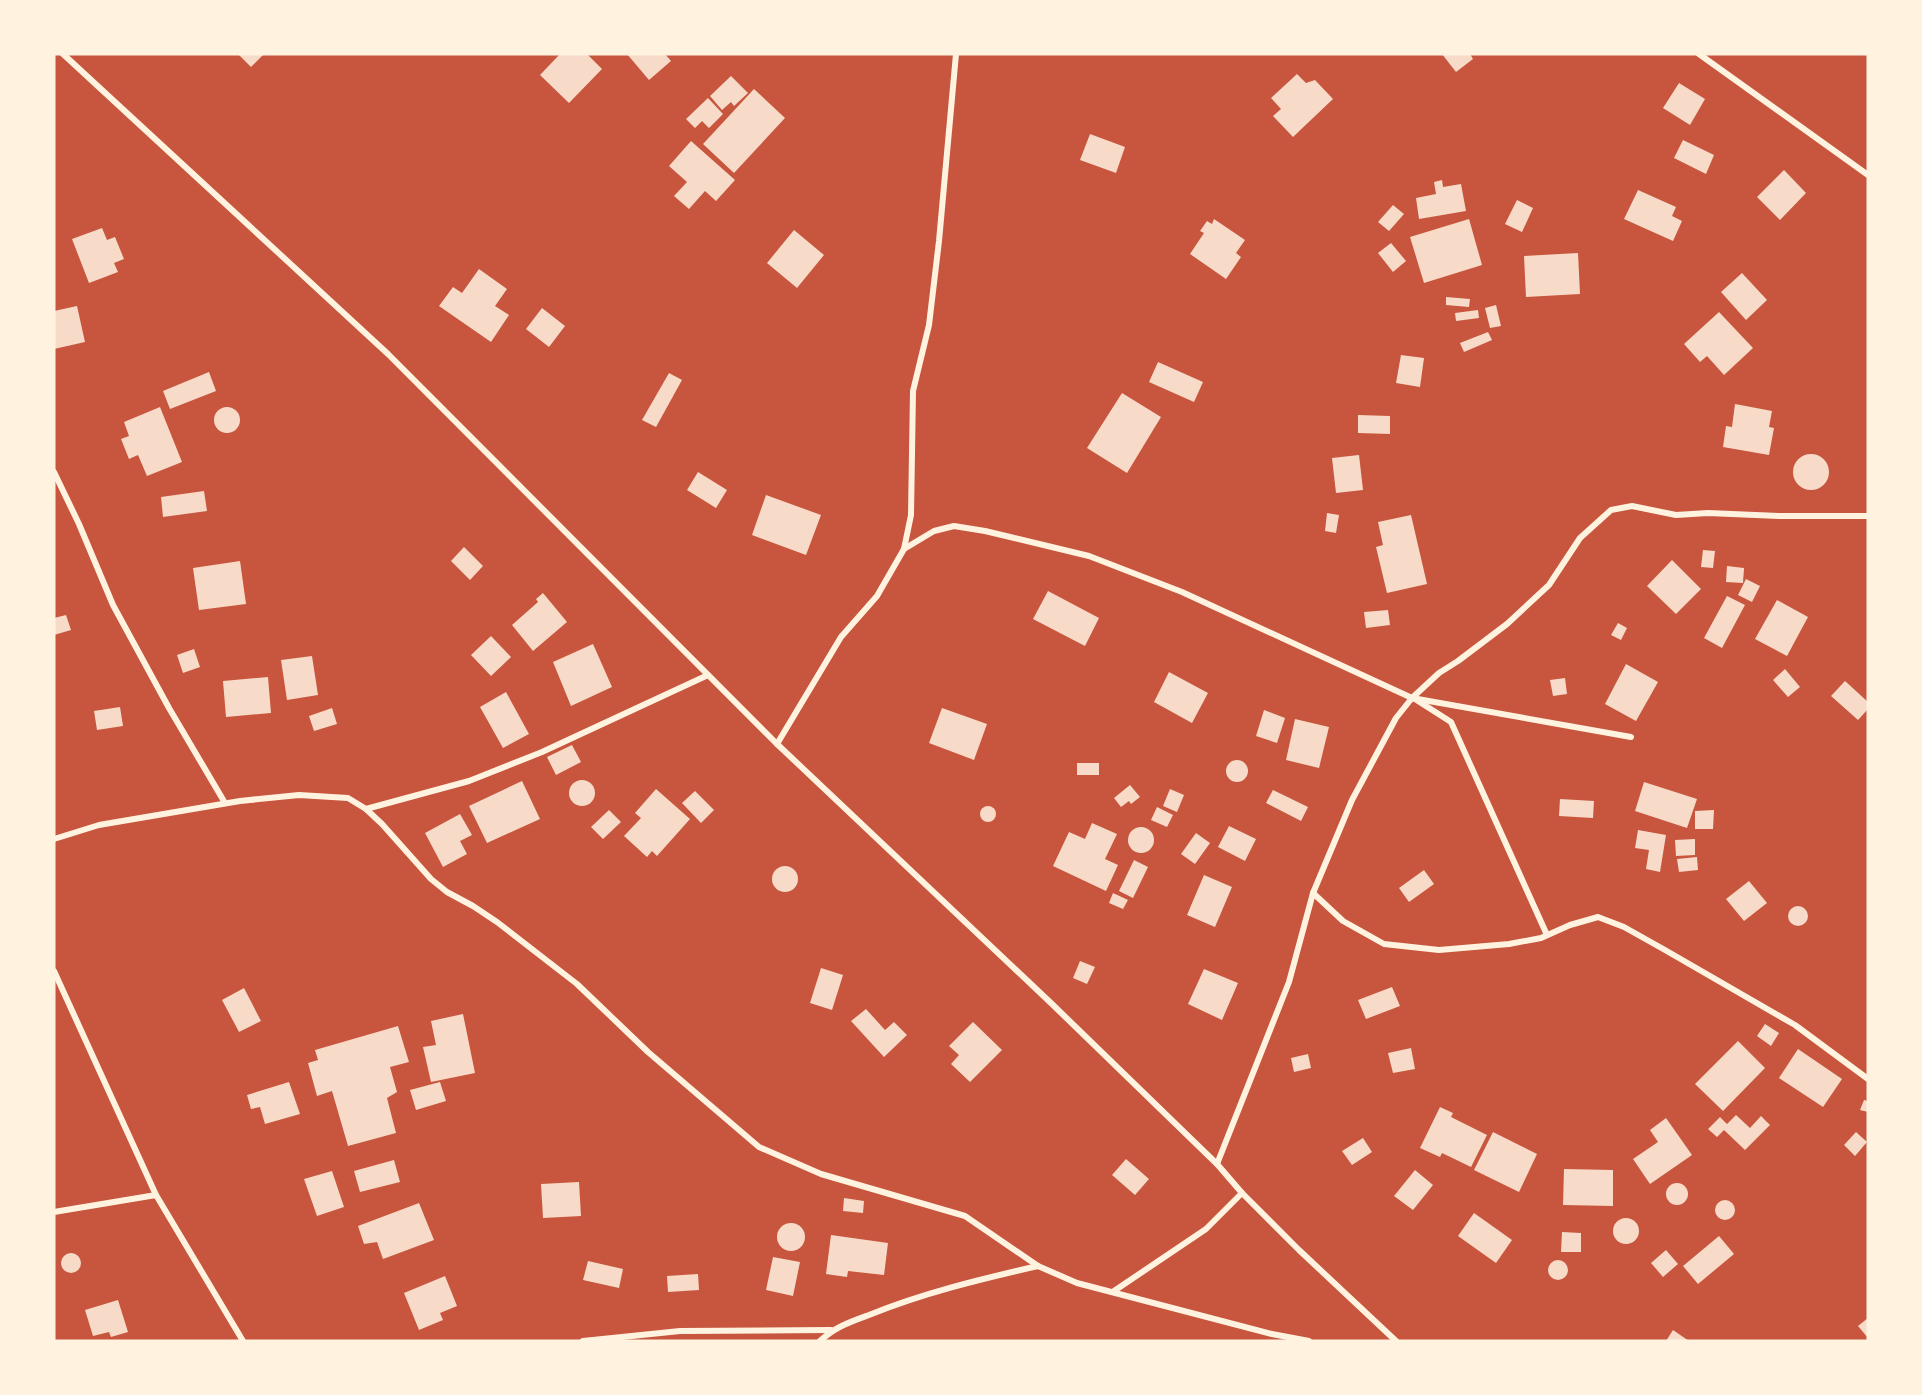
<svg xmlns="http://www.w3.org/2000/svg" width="1922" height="1395" font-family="Merriweather,serif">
	<rect width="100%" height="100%" fill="#c8553d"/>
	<!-- building -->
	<g fill="#f7dbc8">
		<polygon points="238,54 264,54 251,67"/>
		<polygon points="560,54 587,54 602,69 569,103 540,75"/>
		<polygon points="627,54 665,54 671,61 649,80"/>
		<polygon points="1442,54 1470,54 1473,59 1456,72"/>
		<polygon points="1297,74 1306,83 1315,80 1333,99 1293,137 1273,116 1281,109 1271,98"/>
		<polygon points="731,76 748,93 734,106 731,102 722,110 710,96"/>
		<polygon points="1679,83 1705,99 1690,125 1663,108"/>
		<polygon points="754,89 785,118 734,173 703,144"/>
		<polygon points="708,98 723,114 709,128 702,121 695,128 686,119"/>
		<polygon points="1090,134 1125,147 1116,173 1080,160"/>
		<polygon points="1683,140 1714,155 1706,174 1674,158"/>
		<polygon points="691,141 735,180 716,201 705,191 689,209 674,196 687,182 669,166"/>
		<polygon points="1784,170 1806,193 1780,220 1757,197"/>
		<polygon points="1442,180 1443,187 1461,184 1466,211 1419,219 1416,198 1436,194 1434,182"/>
		<polygon points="1638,190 1676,207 1672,216 1682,221 1673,241 1624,219"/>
		<polygon points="1517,200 1533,208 1522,232 1505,224"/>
		<polygon points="1393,205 1404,214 1389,231 1378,222"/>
		<polygon points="1214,219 1245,240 1236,253 1241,257 1226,279 1190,254 1204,233 1200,231 1207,221 1212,224"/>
		<polygon points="1469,219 1482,265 1424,283 1410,237"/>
		<polygon points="102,228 107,240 115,237 124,259 114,263 118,272 89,283 72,239"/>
		<polygon points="794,230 824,255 797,288 767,263"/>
		<polygon points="1391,243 1406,261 1393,272 1378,253"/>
		<polygon points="1578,253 1580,294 1526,297 1524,256"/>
		<polygon points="479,269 507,289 495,306 509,315 491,342 439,306 453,287 462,293"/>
		<polygon points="1742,273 1767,300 1746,320 1721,292"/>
		<polygon points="1446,297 1470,299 1469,307 1446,305"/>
		<polygon points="1496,305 1501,326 1490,328 1485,308"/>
		<polygon points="77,306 85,342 54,349 54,311"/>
		<polygon points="542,308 565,326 549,347 526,329"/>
		<polygon points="1478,310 1479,318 1456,321 1455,313"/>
		<polygon points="1719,312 1753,348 1724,375 1707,356 1700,362 1684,344"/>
		<polygon points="1488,332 1492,340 1464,352 1460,343"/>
		<polygon points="1401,355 1424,358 1420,387 1396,383"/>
		<polygon points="1158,362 1203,382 1194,402 1149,382"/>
		<polygon points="209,372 216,391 170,409 163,391"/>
		<polygon points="669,373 682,380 656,427 642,420"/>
		<polygon points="1122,393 1161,417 1127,473 1087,448"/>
		<polygon points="1735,404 1772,411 1769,427 1774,428 1769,455 1723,447 1726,426 1732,427"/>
		<polygon points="160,407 182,462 147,476 138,455 129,459 121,439 129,436 124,422"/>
		<circle cx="227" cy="420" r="13"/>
		<polygon points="1358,415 1390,416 1390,434 1358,433"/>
		<circle cx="1811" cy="472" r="18"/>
		<polygon points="1359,455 1363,490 1336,493 1332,458"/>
		<polygon points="698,472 727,490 716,508 687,490"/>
		<polygon points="204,491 207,511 163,517 161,497"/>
		<polygon points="766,495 821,515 806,555 752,535"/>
		<polygon points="1327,513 1339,515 1336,533 1325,531"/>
		<polygon points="1411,515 1427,584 1387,593 1376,547 1383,545 1378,522"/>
		<polygon points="464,547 483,566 470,580 451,561"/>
		<polygon points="1703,550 1715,551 1713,568 1701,567"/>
		<polygon points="1672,560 1701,589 1676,614 1647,586"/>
		<polygon points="240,561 246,604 199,610 193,568"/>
		<polygon points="1727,566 1744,568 1743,583 1726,582"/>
		<polygon points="1746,579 1760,586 1752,602 1738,595"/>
		<polygon points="1048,591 1099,618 1085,646 1033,619"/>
		<polygon points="543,593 567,622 533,651 512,625 538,602 536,599"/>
		<polygon points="1727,596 1745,605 1722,648 1704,638"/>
		<polygon points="1777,600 1808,617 1787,656 1755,639"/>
		<polygon points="1388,610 1390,625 1366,628 1364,612"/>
		<polygon points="66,615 71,630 54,635 54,618"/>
		<polygon points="1618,623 1627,628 1621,640 1611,635"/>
		<polygon points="491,636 511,657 491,676 471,655"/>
		<polygon points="593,644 612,687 571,706 553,662"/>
		<polygon points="194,649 200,667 183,673 177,655"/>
		<polygon points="312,656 318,695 287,700 281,660"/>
		<polygon points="1626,664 1658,682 1636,721 1605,704"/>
		<polygon points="1785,669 1800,687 1788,697 1773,680"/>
		<polygon points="1169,672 1208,693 1192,723 1154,702"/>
		<polygon points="268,677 271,713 226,717 223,681"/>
		<polygon points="1565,678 1567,694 1553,696 1550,680"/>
		<polygon points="1845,681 1868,702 1868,709 1858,720 1831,696"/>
		<polygon points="506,692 529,734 503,748 480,707"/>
		<polygon points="120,707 123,726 97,730 94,711"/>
		<polygon points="332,708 337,724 314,731 309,716"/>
		<polygon points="942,708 987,724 974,760 929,743"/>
		<polygon points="1264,710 1285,718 1277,743 1256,736"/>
		<polygon points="1295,719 1329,727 1319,768 1286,760"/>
		<polygon points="572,745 581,762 556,775 547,757"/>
		<circle cx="1237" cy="771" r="11"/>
		<rect x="1077" y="763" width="22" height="12"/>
		<circle cx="582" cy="793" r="13"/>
		<polygon points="522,781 540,819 487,843 469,806"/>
		<polygon points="1644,782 1697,799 1687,828 1635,811"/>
		<polygon points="1130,785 1140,797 1131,804 1129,801 1121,807 1114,798"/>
		<polygon points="656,789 690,819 657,856 652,851 647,857 624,836 641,818 635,813"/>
		<polygon points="1170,789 1184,795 1177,812 1163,806"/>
		<polygon points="1273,790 1308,807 1301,821 1266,803"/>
		<polygon points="695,791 714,810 701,823 682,803"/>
		<polygon points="1560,799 1594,801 1593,818 1559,816"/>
		<circle cx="988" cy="814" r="8"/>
		<polygon points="1157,807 1173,815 1167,827 1151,820"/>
		<polygon points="609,810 621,822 603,839 591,827"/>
		<polygon points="1714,810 1713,829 1695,829 1695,811"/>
		<polygon points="460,814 472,835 460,841 467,854 443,867 425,833"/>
		<polygon points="1092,823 1117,834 1105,859 1118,865 1106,891 1053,866 1069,832 1085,839"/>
		<polygon points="1229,826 1256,839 1245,861 1218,847"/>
		<circle cx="1141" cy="840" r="13"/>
		<polygon points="1638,830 1666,835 1660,872 1646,869 1649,850 1635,848"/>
		<polygon points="1196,833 1210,843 1195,864 1181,854"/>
		<polygon points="1695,839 1695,855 1676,856 1675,840"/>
		<polygon points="1697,857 1698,870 1679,872 1677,859"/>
		<polygon points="1134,860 1148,867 1133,898 1119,891"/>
		<circle cx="785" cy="879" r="13"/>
		<polygon points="1424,870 1434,884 1409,902 1399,888"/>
		<polygon points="1204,875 1232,887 1215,927 1187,915"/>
		<polygon points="1749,881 1767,903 1744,921 1726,899"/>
		<polygon points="1113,893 1128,900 1123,909 1109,903"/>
		<circle cx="1798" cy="916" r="10"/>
		<polygon points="1080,961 1095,967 1087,984 1073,978"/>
		<polygon points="821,968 843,975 832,1010 810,1003"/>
		<polygon points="1204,969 1238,983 1222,1020 1188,1004"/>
		<polygon points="1392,987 1400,1006 1366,1019 1358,1000"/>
		<polygon points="244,988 261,1021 239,1032 222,1000"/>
		<polygon points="866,1009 885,1030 894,1022 907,1035 884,1057 851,1021"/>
		<polygon points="463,1014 475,1073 431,1082 423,1047 436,1045 431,1021"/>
		<polygon points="973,1022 1002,1050 970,1082 951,1064 959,1055 949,1046"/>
		<polygon points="1765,1024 1779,1033 1771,1046 1757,1036"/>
		<polygon points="398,1026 409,1062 390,1067 397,1092 387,1098 396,1133 348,1146 332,1091 317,1096 308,1063 318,1060 315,1050"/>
		<polygon points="1738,1041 1765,1068 1723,1111 1695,1084"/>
		<polygon points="1411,1048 1415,1069 1393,1073 1388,1053"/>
		<polygon points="1798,1049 1842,1079 1823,1107 1779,1078"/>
		<polygon points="1308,1054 1311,1068 1294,1072 1291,1058"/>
		<polygon points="289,1082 300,1114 265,1124 260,1107 251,1109 247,1095"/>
		<polygon points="440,1082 446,1101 416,1110 410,1090"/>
		<polygon points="1864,1100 1868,1101 1868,1112 1860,1110"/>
		<polygon points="1440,1107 1453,1113 1451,1117 1487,1135 1471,1167 1442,1153 1440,1157 1420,1148"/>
		<polygon points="1736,1115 1750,1128 1761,1116 1770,1125 1745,1150 1724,1130 1717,1137 1708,1129 1720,1117 1727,1124"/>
		<polygon points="1666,1118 1692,1155 1650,1184 1633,1159 1658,1142 1650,1130"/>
		<polygon points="1493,1132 1537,1154 1519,1192 1474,1170"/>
		<polygon points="1856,1132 1867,1142 1855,1156 1844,1145"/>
		<polygon points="1363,1138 1372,1152 1352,1165 1342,1151"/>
		<polygon points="1126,1159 1149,1179 1135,1195 1112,1175"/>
		<polygon points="394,1160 400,1182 360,1192 354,1171"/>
		<polygon points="1564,1169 1613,1170 1613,1206 1563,1205"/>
		<polygon points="1415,1170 1433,1185 1413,1210 1394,1196"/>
		<polygon points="332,1171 344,1207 317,1216 304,1179"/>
		<polygon points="579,1182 581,1216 543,1218 541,1184"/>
		<circle cx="1677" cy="1194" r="11"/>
		<polygon points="844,1198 864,1201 863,1213 843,1211"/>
		<circle cx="1725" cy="1210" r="10"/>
		<polygon points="419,1203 434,1240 383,1259 377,1242 364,1244 358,1226"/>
		<polygon points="1474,1213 1512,1240 1496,1263 1458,1236"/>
		<circle cx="1626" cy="1231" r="13"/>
		<circle cx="791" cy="1237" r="14"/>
		<polygon points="1562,1232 1581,1233 1581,1252 1561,1252"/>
		<polygon points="831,1235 888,1243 884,1275 848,1271 847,1277 826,1274"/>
		<polygon points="1719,1236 1734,1254 1698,1284 1683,1266"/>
		<polygon points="1666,1250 1678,1264 1663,1277 1651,1263"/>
		<circle cx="71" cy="1263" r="10"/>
		<polygon points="773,1257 800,1262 793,1296 766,1290"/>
		<circle cx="1558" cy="1270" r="10"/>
		<polygon points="588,1261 623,1269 619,1288 583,1280"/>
		<polygon points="698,1274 699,1290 668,1292 667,1276"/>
		<polygon points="445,1276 457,1306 440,1313 443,1320 419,1330 404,1293"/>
		<polygon points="118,1300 128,1332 111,1337 109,1332 93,1336 85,1310"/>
		<polygon points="1868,1318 1868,1338 1858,1326"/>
		<polygon points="1673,1330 1689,1341 1666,1341"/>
	</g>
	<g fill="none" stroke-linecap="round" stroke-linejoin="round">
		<!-- minor -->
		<g stroke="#fff3e0" stroke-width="6">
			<polyline points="63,54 388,354 777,744 1052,1004 1217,1164 1242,1193 1299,1250 1396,1341"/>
			<polyline points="1699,54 1868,175"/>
			<polyline points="54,472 79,524 113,605 169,708 225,803"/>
			<polyline points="904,549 934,531 954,526 985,531 1089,556 1182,592 1412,698 1631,737"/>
			<polyline points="1415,699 1451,722 1547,935"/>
			<polyline points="777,744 841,637 877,596 904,549 911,515 913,391 929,325 939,241 956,54"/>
			<polyline points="366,809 469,781 542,752 708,675"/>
			<polyline points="54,839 99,825 240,801 299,795 348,798 366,809 382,824 431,879 447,892 473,906 497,922 577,984 648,1052 759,1147 821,1174 965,1216 1038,1266 1077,1283 1272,1334 1309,1341"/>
			<polyline points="1313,893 1343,921 1384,944 1439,950 1509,944 1541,938 1570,925 1598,917 1624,927 1665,950 1795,1025 1868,1079"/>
			<polyline points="54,971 156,1195 243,1341"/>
			<polyline points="1217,1164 1289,982 1313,893 1352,800 1396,718 1412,698 1439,673 1458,661 1507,624 1549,585 1580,538 1611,510 1632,506 1676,515 1708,513 1779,516 1868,516"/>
			<polyline points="54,1212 156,1195"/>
			<polyline points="1114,1291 1206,1229 1242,1193"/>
			<polyline points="583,1341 680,1331 831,1330"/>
			<path d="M820 1341C835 1327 850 1322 869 1315 923 1293 981 1279 1038 1266"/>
		</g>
	</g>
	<!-- border -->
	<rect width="1922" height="1395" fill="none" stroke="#fff3e0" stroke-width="111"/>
</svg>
